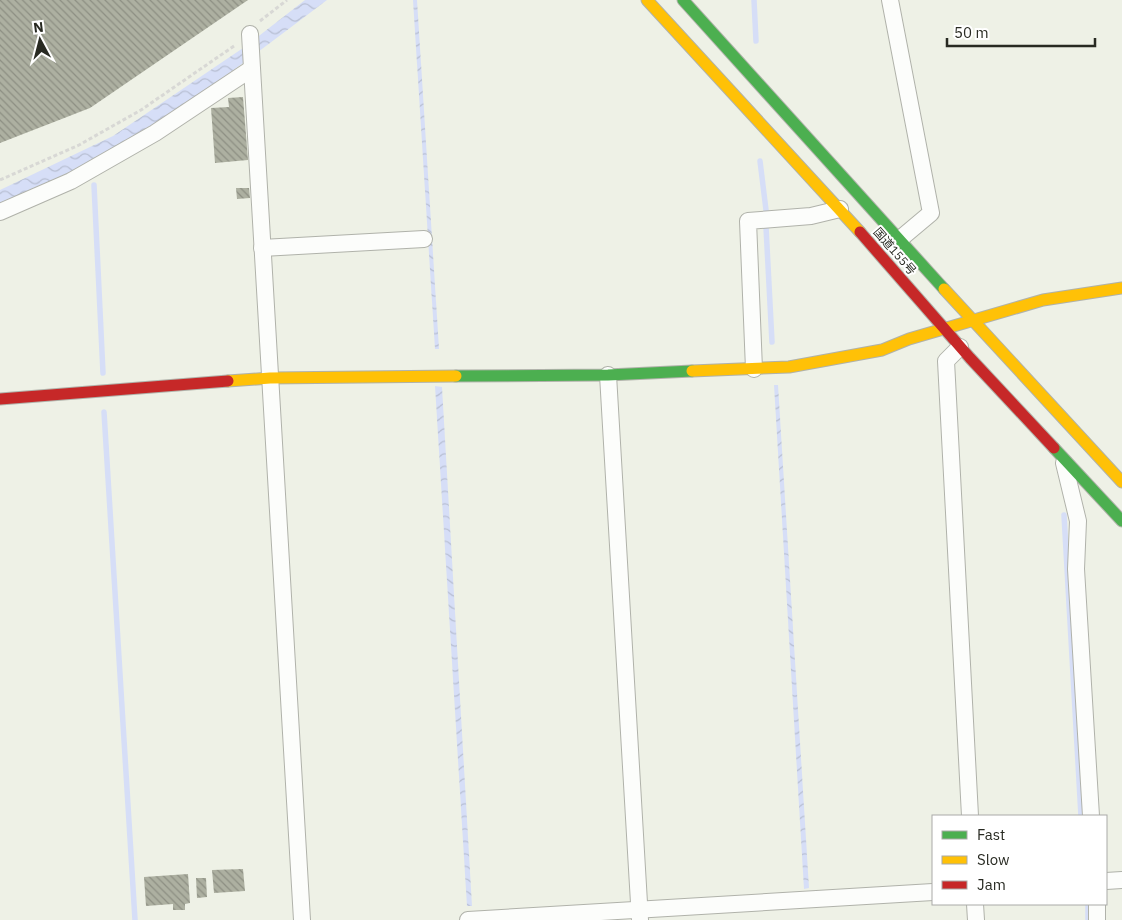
<svg xmlns="http://www.w3.org/2000/svg" width="1122" height="920" font-family="'IBM Plex Sans','Noto Sans JP',sans-serif">
	<defs>
		<pattern id="water-waves" width="16" height="10" patternUnits="userSpaceOnUse" patternTransform="scale(1.25)"><rect width="16" height="10" fill="#d6def7"/><path d="M0 5q4-4 8 0t8 0" fill="none" stroke="#b8bfd3"/></pattern>
		<pattern id="building-back-hatch" width="6" height="6" patternUnits="userSpaceOnUse" patternTransform="scale(1.25)"><rect width="6" height="6" fill="#adb0a1"/><path d="M-1 5l2 2M0 0l6 6M5-1l2 2" fill="none" stroke="#8d8f83"/></pattern>
	</defs>
	<rect width="100%" height="100%" fill="#eef1e6"/>
	<!-- water -->
	<g fill="url(#water-waves)">
		<path d="M305 0H327C263 48 199 98 131 140 90 165 44 184 0 203V190L113 136 246 46Z"/>
		<polygon points="413,0 417,0 439,349 435,349"/>
		<polygon points="774,385 778,385 809,888 804,889"/>
		<polygon points="435,386 442,387 472,906 467,906"/>
	</g>
	<g fill="none" stroke-linecap="round" stroke-linejoin="round">
		<!-- stream -->
		<g stroke="#d6def7" stroke-width="5.5">
			<polyline points="754,0 756,41"/>
			<polyline points="760,161 766,210"/>
			<polyline points="94,185 103,373"/>
			<polyline points="766,227 772,342"/>
			<polyline points="104,412 135,920"/>
			<polyline points="1064,515 1081,816"/>
			<polyline points="1088,904 1088,920"/>
		</g>
	</g>
	<!-- building -->
	<g fill="url(#building-back-hatch)">
		<polygon points="0,0 248,0 90,108 0,143"/>
		<polygon points="243,97 248,160 215,163 211,108 229,107 228,98"/>
		<polygon points="236,188 249,188 250,198 237,199"/>
		<polygon points="243,869 245,891 214,893 212,870"/>
		<polygon points="188,874 190,903 185,904 185,910 173,910 173,904 146,906 144,877"/>
		<polygon points="196,878 206,878 207,897 197,898"/>
	</g>
	<g fill="none" stroke-linecap="round" stroke-linejoin="round">
		<defs>
			<g id="street">
				<polyline points="890,0 931,213 900,239"/>
				<polyline points="250,34 302,920"/>
				<polyline points="0,212 71,181 155,133 251,69"/>
				<polyline points="262,248 424,239"/>
				<polyline points="960,347 946,361 970,816"/>
				<polyline points="754,369 748,221 811,216 840,209"/>
				<polyline points="608,375 640,920"/>
				<polyline points="1064,463 1078,521 1076,569 1091,816"/>
				<polyline points="1106,881 1122,880"/>
				<polyline points="975,904 976,920"/>
				<polyline points="1097,904 1097,920"/>
				<polyline points="468,920 933,892"/>
			</g>
			<g id="fast">
				<polyline points="683,0 944,289"/>
				<polyline points="456,376 608,375 692,371"/>
				<polyline points="1054,448 1122,521"/>
			</g>
			<g id="slow">
				<polyline points="647,0 860,232"/>
				<polyline points="944,289 1122,482"/>
				<polyline points="692,371 789,367 882,350 909,339 1043,300 1122,288"/>
				<polyline points="228,381 270,378 456,376"/>
			</g>
			<g id="jam">
				<polyline points="860,232 970,358 1054,448"/>
				<polyline points="0,399 228,381"/>
			</g>
		</defs>
		<!-- street casing -->
		<use href="#street" stroke="#b0b2aa" stroke-width="18"/>
		<!-- fast casing -->
		<use href="#fast" stroke="#b0b2aa" stroke-width="13"/>
		<!-- slow casing -->
		<use href="#slow" stroke="#b0b2aa" stroke-width="13"/>
		<!-- jam casing -->
		<use href="#jam" stroke="#b0b2aa" stroke-width="13"/>
		<!-- path -->
		<g stroke="#d8d8d5" stroke-width="3" stroke-dasharray="4 2.5" stroke-linecap="butt">
			<polyline points="260,21 287,0"/>
			<polyline points="0,180 79,145 141,110 234,46"/>
		</g>
		<!-- street -->
		<use href="#street" stroke="#fcfdfb" stroke-width="16"/>
		<!-- fast -->
		<use href="#fast" stroke="#4caf50" stroke-width="11"/>
		<!-- slow -->
		<use href="#slow" stroke="#ffc107" stroke-width="11"/>
		<!-- jam -->
		<use href="#jam" stroke="#c62828" stroke-width="11"/>
	</g>
	<g text-anchor="middle" dominant-baseline="central" stroke-width="4" stroke-linejoin="round" paint-order="stroke">
		<!-- street labels -->
		<g font-size="12" fill="#282a22" stroke="#fff">
			<text transform="translate(895 251) rotate(49)">国道155号</text>
		</g>
	</g>
	<!-- legend -->
	<rect x="932" y="815" width="175" height="90" fill="#ffffff" stroke="#a9aaa7"/>
	<rect x="942" y="831" width="25" height="8" fill="#4caf50" stroke="#a9aaa7"/>
	<text x="977" y="840" font-size="15" fill="#282a22">Fast</text>
	<rect x="942" y="856" width="25" height="8" fill="#ffc107" stroke="#a9aaa7"/>
	<text x="977" y="865" font-size="15" fill="#282a22">Slow</text>
	<rect x="942" y="881" width="25" height="8" fill="#c62828" stroke="#a9aaa7"/>
	<text x="977" y="890" font-size="15" fill="#282a22">Jam</text>
	<!-- north arrow -->
	<g transform="translate(40 40) rotate(353)" stroke="#ffffff" stroke-width="4" paint-order="stroke">
	<path d="M0-4L9 19L0 12L-9 19Z" fill="#282a22"/>
	<text y="-8" font-size="14" font-weight="bold" text-anchor="middle" fill="#282a22">N</text>
	</g>
	<!-- scale -->
	<path d="M947 38v8h148v-8" fill="none" stroke="#282a22" stroke-width="2.5"/>
	<text x="954" y="38" font-size="15" fill="#282a22" stroke="#ffffff" stroke-width="4" paint-order="stroke">50 m</text>
</svg>
